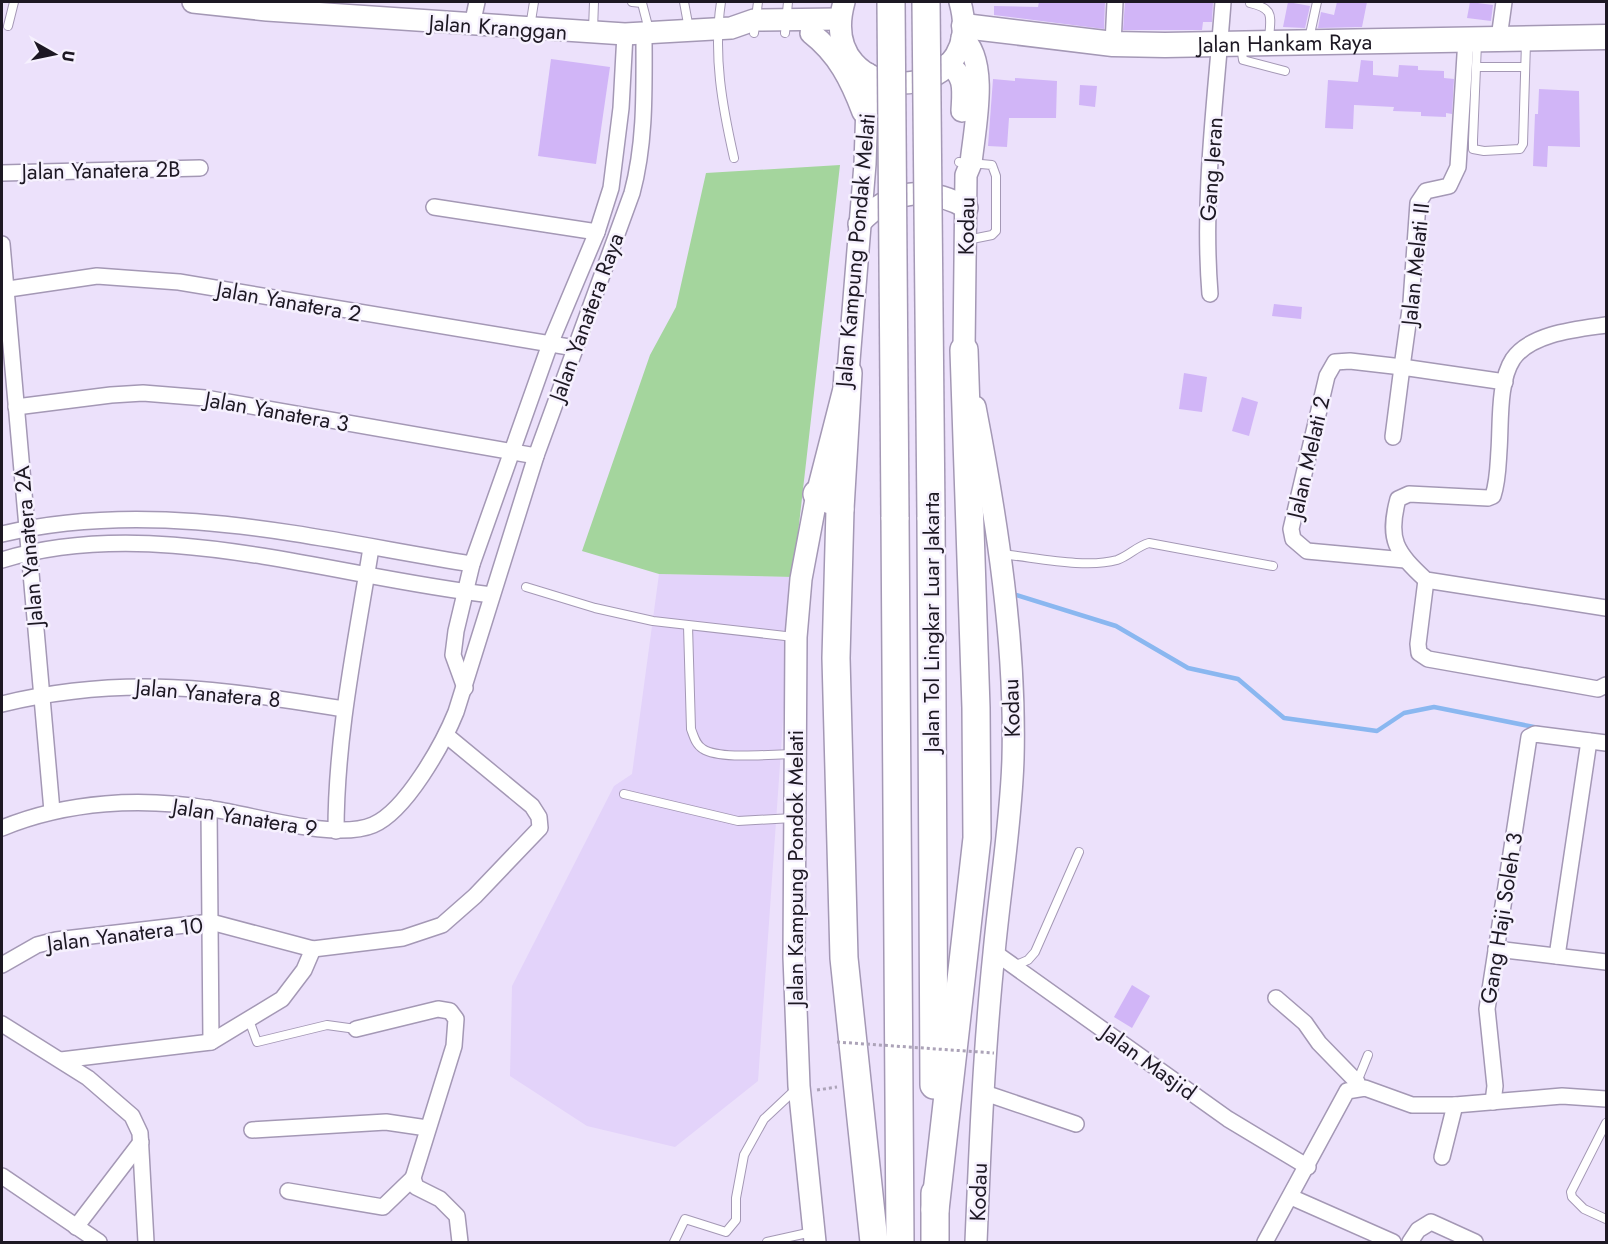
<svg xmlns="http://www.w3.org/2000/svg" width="1608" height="1244" font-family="Jost,sans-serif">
	<rect width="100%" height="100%" fill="#ece1fb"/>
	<!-- built -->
	<polygon fill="#e3d3fa" points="659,574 793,577 758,1081 675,1147 587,1126 510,1076 512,986 614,786 632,774"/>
	<!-- green -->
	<polygon fill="#a4d59d" points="840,165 793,577 659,574 582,551 650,355 676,307 706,173"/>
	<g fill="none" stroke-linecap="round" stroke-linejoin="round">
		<!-- stream -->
		<polyline stroke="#8ab7f0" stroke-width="4.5" points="1016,595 1116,626 1188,668 1238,679 1284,718 1377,731 1404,713 1434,707 1539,728"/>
	</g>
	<!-- building -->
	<g fill="#d1b5f7">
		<polygon points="1039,2 1105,2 1104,29 994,15 994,6 1038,7"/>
		<polygon points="1125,2 1213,2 1212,22 1203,22 1202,30 1123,30"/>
		<polygon points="1288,2 1310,6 1305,28 1283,27"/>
		<polygon points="1337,2 1367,2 1362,27 1318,28 1321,12 1334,15"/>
		<polygon points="1470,2 1493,5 1491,21 1467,18"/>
		<polygon points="551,59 610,67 596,164 538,156"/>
		<polygon points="1361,60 1373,61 1373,75 1398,77 1399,65 1418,66 1418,70 1444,71 1444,78 1454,79 1452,114 1446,113 1446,117 1421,116 1421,112 1393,111 1394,107 1354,105 1353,129 1325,128 1328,80 1358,82"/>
		<polygon points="1015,78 1057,81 1056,118 1009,118 1007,147 988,146 993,79 1015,81"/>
		<polygon points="1080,85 1097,86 1095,107 1079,105"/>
		<polygon points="1539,89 1579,91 1580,147 1548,146 1547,167 1533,166 1535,114 1538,114"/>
		<polygon points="1274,304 1302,307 1301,319 1272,316"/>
		<polygon points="1184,373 1207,377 1202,412 1179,409"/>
		<polygon points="1242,397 1258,402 1249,436 1232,431"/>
		<polygon points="1132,985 1150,996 1132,1028 1114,1017"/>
	</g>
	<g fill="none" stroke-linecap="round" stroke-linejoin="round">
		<defs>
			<g id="lane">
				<polyline points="632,2 642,3 649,30"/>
				<polyline points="684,2 689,29"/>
				<path d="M721 2C713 55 722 105 734 158"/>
				<path d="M1250 3C1276 9 1270 17 1269 41"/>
				<polyline points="8,26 14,2"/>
				<polyline points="530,27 534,2"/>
				<polyline points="593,30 594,2"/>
				<polyline points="754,33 758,2"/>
				<polyline points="785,33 788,2"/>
				<polyline points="1309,39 1317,2"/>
				<polyline points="1477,43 1473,140 1473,149 1484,151 1520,149 1523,144 1526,42"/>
				<polyline points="1241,45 1243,60 1285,71"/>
				<polyline points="1477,67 1525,67"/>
				<polyline points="959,162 992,165 996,176 996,231 992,235 967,240"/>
				<path d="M1000 554C1034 557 1085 569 1117 560 1129 556 1137 546 1149 543L1273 566"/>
				<polyline points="526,587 595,608 653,621 794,637"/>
				<path d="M688 626 691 729C694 737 696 745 703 749 720 760 772 754 793 754"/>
				<polyline points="624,794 738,821 793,818"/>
				<polyline points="1014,966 1028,960 1035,952 1079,852"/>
				<polyline points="249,1020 257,1042 327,1025 356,1029"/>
				<polyline points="1357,1082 1368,1055"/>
				<polyline points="1606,1123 1571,1192 1572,1197 1584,1209 1606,1219"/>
				<polyline points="674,1242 685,1219 726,1232 736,1220 736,1198 744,1155 764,1119 796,1089"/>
				<polyline points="767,1242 812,1232"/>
			</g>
			<g id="street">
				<polyline points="472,25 477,2"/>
				<polyline points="1499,38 1504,2"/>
				<polyline points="1113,44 1115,2"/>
				<polyline points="2,173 200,168"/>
				<polyline points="434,207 597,232"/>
				<polyline points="2,244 52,811"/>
				<polyline points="2,290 97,276 179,282 575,348"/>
				<path d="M1210 294C1202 197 1216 98 1223 2"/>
				<path d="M1606 325C1578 329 1531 333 1513 359 1498 382 1501 423 1499 450 1498 465 1498 481 1493 496L1488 498 1409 494 1398 499C1387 540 1396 552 1426 580L1606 608"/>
				<polyline points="16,407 111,395 143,393 205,398 536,456"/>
				<polyline points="1393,437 1402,367 1505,382"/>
				<path d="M2 534C159 497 316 539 472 564"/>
				<path d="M2 560C155 513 336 578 492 595"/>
				<polyline points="1405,560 1307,551 1293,539 1291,529 1327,376 1335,362 1350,361 1402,367 1411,302 1418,203 1426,191 1449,186 1458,167 1466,39"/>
				<polyline points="1426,580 1418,644 1419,653 1428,659 1598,689 1606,685"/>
				<polyline points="465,688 453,655 456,631 472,564 550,344 597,232 611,188 621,108 625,34"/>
				<path d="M2 704C126 674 220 689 344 709"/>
				<polyline points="209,808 211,1042"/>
				<path d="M2 828C68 801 142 797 212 809 255 815 335 841 373 825 406 811 443 744 456 712L536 456 632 193C646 141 644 87 644 33"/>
				<path d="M336 831C336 735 356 642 371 548"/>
				<polyline points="1496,949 1606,962"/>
				<polyline points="994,952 1228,1119 1308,1167"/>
				<polyline points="1557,956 1589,741"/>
				<polyline points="2,965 37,945 56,940 211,922 313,949 403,938 442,925 475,896 540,828 539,817 532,806 446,735"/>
				<polyline points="1276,998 1305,1023 1319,1043 1357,1082 1356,1088"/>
				<polyline points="2,1024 88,1078 132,1116 140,1133 146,1242"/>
				<polyline points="356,1029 438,1009 450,1011 456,1019 454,1046 413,1178 416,1187 440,1199 457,1216 460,1242"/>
				<polyline points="61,1060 211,1042 282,999 304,970 313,949"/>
				<polyline points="982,1092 1076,1124"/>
				<polyline points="1493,1102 1495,1086 1487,1009 1529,737 1535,734 1606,743"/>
				<polyline points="252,1130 386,1122 427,1128"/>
				<polyline points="1442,1157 1455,1105"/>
				<polyline points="2,1176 99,1242"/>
				<polyline points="288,1191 383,1207 413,1178"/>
				<polyline points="1291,1197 1393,1242"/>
				<polyline points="76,1227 141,1142"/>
				<polyline points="1265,1242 1347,1091 1365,1088 1412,1105 1455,1105 1562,1096 1606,1099"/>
				<polyline points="1410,1242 1418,1230 1431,1222 1475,1242"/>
			</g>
			<g id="secondary">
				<polyline points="193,2 267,10 625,34 731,28 754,20 840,19"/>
				<path d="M844 2C814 110 990 110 960 2"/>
				<path d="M811 33C838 54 851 80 863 112"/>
				<path d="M962 38C990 60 974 131 971 163L966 175 964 350 967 365"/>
				<path d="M948 64C966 76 963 91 962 111"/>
				<path d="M859 224C890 189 927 185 967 208"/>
				<path d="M975 407C997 521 1016 642 1013 759 1011 824 1000 888 994 953 984 1049 980 1146 976 1242"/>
				<polyline points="815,1242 799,1086 794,957 796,637 801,579 817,494 848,373 865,164 868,74"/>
			</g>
			<g id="primary">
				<path id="s1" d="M964 26 1113 44 1165 45 1606 37"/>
			</g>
			<g id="highway">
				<polyline points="817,494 835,502 840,509 836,658 844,958 874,1242"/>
				<polyline points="840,509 848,373"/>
				<polyline points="895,517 900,1242"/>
				<polyline points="931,517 934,1085"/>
				<polyline points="935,1193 935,1242"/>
				<polyline points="935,1210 977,838 976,708 964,350"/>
			</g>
		</defs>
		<!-- lane casing -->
		<use href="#lane" stroke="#a498b5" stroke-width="10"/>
		<!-- street casing -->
		<use href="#street" stroke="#a498b5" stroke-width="18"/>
		<!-- secondary casing -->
		<use href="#secondary" stroke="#a498b5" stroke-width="24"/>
		<!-- primary casing -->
		<use href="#primary" stroke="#a498b5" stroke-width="27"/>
		<!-- highway casing -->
		<use href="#highway" stroke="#a498b5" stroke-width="30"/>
		<!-- path -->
		<polyline stroke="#aca3b8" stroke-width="3" stroke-dasharray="3 3" stroke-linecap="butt" points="817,1090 837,1087"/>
		<!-- lane -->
		<use href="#lane" stroke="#fff" stroke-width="8"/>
		<!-- street -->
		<use href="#street" stroke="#fff" stroke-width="15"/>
		<!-- secondary -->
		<use href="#secondary" stroke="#fff" stroke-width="21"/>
		<!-- primary -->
		<use href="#primary" stroke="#fff" stroke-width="24"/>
		<!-- highway -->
		<use href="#highway" stroke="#fff" stroke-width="27"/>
		<defs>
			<g id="highway-bridge">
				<polyline points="891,2 895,517"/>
				<polyline points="926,2 931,517"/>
			</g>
		</defs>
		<!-- highway-bridge casing -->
		<use href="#highway-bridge" stroke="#a498b5" stroke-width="30" stroke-linecap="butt"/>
		<!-- path-bridge -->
		<polyline stroke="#aca3b8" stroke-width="3" stroke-dasharray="3 3" stroke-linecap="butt" points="837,1042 994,1053"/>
		<!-- highway-bridge -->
		<use href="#highway-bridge" stroke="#fff" stroke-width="27"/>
	</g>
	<g text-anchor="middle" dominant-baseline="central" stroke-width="5" stroke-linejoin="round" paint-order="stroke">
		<!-- street labels -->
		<g font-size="22" fill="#1d1823" stroke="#f6f1fe">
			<text transform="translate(498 27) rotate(4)">Jalan Kranggan</text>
			<text stroke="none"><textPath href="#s1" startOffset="322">Jalan Hankam Raya</textPath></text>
			<text transform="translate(1211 169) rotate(-86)">Gang Jeran</text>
			<text transform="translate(101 170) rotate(-1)">Jalan Yanatera 2B</text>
			<text transform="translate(966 226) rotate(-89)">Kodau</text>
			<text transform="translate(855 250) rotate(-85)">Jalan Kampung Pondak Melati</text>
			<text transform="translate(1415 264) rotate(-84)">Jalan Melati II</text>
			<text transform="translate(289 301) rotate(10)">Jalan Yanatera 2</text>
			<text transform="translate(586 317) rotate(-70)">Jalan Yanatera Raya</text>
			<text transform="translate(277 411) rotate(10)">Jalan Yanatera 3</text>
			<text transform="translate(1308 457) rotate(-77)">Jalan Melati 2</text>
			<text transform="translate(28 546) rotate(-95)">Jalan Yanatera 2A</text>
			<text transform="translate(931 622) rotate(-90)">Jalan Tol Lingkar Luar Jakarta</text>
			<text transform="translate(208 693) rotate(5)">Jalan Yanatera 8</text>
			<text transform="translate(1011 708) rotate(-92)">Kodau</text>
			<text transform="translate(245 817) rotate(9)">Jalan Yanatera 9</text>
			<text transform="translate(795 868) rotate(-90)">Jalan Kampung Pondok Melati</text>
			<text transform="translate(1501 918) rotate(-81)">Gang Haji Soleh 3</text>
			<text transform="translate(125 934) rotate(-7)">Jalan Yanatera 10</text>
			<text transform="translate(1149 1062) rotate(36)">Jalan Masjid</text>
			<text transform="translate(978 1192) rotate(-88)">Kodau</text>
		</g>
	</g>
	<!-- border -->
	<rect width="1608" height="1244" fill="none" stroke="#1d1823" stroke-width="6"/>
	<!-- north arrow -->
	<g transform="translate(54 54) rotate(99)" stroke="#f6f1fe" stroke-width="4.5" paint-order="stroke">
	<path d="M0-4.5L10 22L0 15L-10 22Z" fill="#1d1823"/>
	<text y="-9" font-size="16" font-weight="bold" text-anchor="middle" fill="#1d1823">U</text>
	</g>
</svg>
